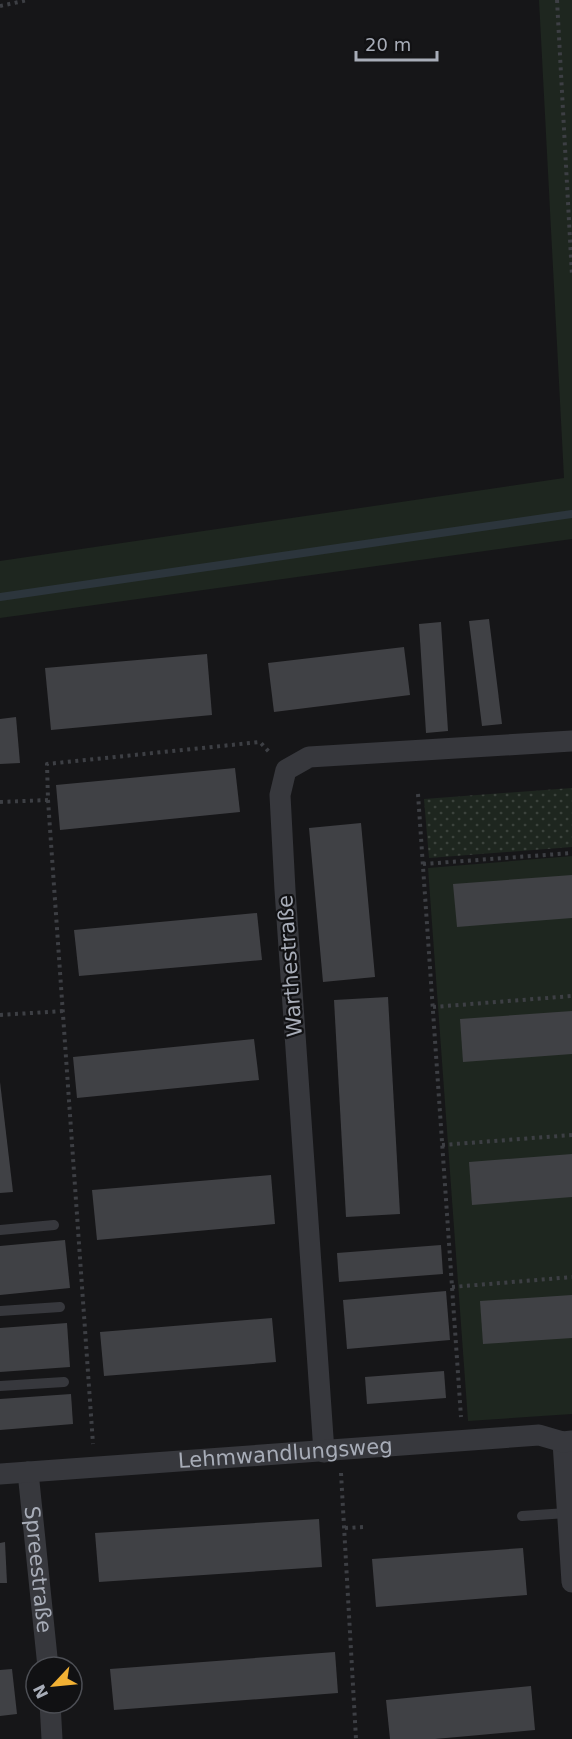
<svg xmlns="http://www.w3.org/2000/svg" width="572" height="1739" font-family="'DejaVu Sans',sans-serif">
	<defs>
		<pattern id="park-dots" width="8" height="8" patternUnits="userSpaceOnUse" patternTransform="scale(1.5)"><rect width="8" height="8" fill="#1e261f"/><path d="M2 2h.1M6 6h.1" fill="none" stroke="#3c433d" stroke-width="1.8" stroke-linecap="round"/></pattern>
	</defs>
	<rect width="100%" height="100%" fill="#161618"/>
	<!-- grass -->
	<g fill="#1e261f">
		<polygon points="539,0 572,0 572,539 0,618 0,561 564,478"/>
		<polygon points="572,856 572,1414 468,1421 428,868"/>
	</g>
	<!-- park -->
	<polygon fill="url(#park-dots)" points="572,788 572,847 429,858 424,799"/>
	<g fill="none" stroke-linecap="round" stroke-linejoin="round">
		<!-- stream -->
		<polyline stroke="#2c353c" stroke-width="8" points="0,597 572,514"/>
	</g>
	<!-- building -->
	<g fill="#404145">
		<polygon points="489,619 502,724 482,726 469,621"/>
		<polygon points="441,622 448,731 426,733 419,624"/>
		<polygon points="404,647 410,695 274,712 268,663"/>
		<polygon points="207,654 212,715 51,730 45,668"/>
		<polygon points="16,717 20,763 0,764 0,719"/>
		<polygon points="235,768 240,812 60,830 56,785"/>
		<polygon points="361,823 375,977 323,982 309,828"/>
		<polygon points="572,875 572,918 457,927 453,884"/>
		<polygon points="257,913 262,960 79,976 74,930"/>
		<polygon points="388,997 400,1214 346,1217 334,1000"/>
		<polygon points="572,1011 572,1054 463,1062 460,1019"/>
		<polygon points="254,1039 259,1080 77,1098 73,1057"/>
		<polygon points="0,1082 13,1192 0,1193"/>
		<polygon points="572,1154 572,1197 472,1205 469,1162"/>
		<polygon points="271,1175 275,1224 97,1240 92,1190"/>
		<polygon points="65,1240 70,1288 0,1295 0,1246"/>
		<polygon points="441,1245 443,1274 339,1282 337,1253"/>
		<polygon points="446,1291 450,1340 347,1349 343,1300"/>
		<polygon points="572,1295 572,1338 483,1344 480,1301"/>
		<polygon points="272,1318 276,1362 104,1376 100,1332"/>
		<polygon points="67,1323 70,1367 0,1372 0,1328"/>
		<polygon points="444,1371 446,1398 367,1404 365,1377"/>
		<polygon points="71,1394 73,1424 0,1430 0,1399"/>
		<polygon points="319,1519 322,1567 99,1582 95,1533"/>
		<polygon points="5,1542 7,1583 0,1583 0,1543"/>
		<polygon points="523,1548 527,1595 376,1607 372,1559"/>
		<polygon points="335,1652 338,1693 114,1710 110,1669"/>
		<polygon points="12,1669 17,1714 0,1716 0,1670"/>
		<polygon points="531,1686 535,1730 435,1739 390,1739 386,1700"/>
	</g>
	<g fill="none" stroke-linecap="round" stroke-linejoin="round">
		<!-- path -->
		<g stroke="#3d3f44" stroke-width="4" stroke-dasharray="3 4.5" stroke-linecap="butt">
			<polyline points="557,0 572,276"/>
			<polyline points="0,6 28,0"/>
			<polyline points="418,794 461,1417"/>
			<polyline points="48,800 93,1444"/>
			<polyline points="0,802 48,800 47,764 260,742 271,754"/>
			<polyline points="423,864 572,853"/>
			<polyline points="433,1007 572,996"/>
			<polyline points="0,1015 63,1011"/>
			<polyline points="442,1145 572,1135"/>
			<polyline points="452,1287 572,1277"/>
			<polyline points="341,1473 356,1739"/>
			<polyline points="345,1528 365,1527"/>
		</g>
		<!-- service -->
		<g stroke="#37383d" stroke-width="10">
			<polyline points="0,1230 54,1225"/>
			<polyline points="0,1311 60,1307"/>
			<polyline points="0,1386 64,1382"/>
			<polyline points="522,1516 567,1513"/>
		</g>
		<!-- minor -->
		<g stroke="#37383d" stroke-width="21">
			<polyline points="563,1442 572,1582"/>
			<polyline points="324,1452 285,890 280,795 286,770 309,757 572,741"/>
			<path id="s1" d="M28 1472 48 1667"/>
			<path id="s2" d="M0 1474 539 1435 563 1442 572 1441"/>
			<polyline points="50,1703 52,1739"/>
		</g>
	</g>
	<g text-anchor="middle" dominant-baseline="central" stroke-width="4.5" stroke-linejoin="round" paint-order="stroke">
		<!-- street labels -->
		<g font-size="21" fill="#a8adb8" stroke="#111113">
			<text transform="translate(290 966) rotate(-94)">Warthestraße</text>
			<text stroke="none"><textPath href="#s2" startOffset="286">Lehmwandlungsweg</textPath></text>
			<text stroke="none"><textPath href="#s1" startOffset="98">Spreestraße</textPath></text>
		</g>
	</g>
	<!-- north arrow -->
	<g transform="translate(54 1685) rotate(244)"><circle r="28" fill="#111113" stroke="#4d4f55" stroke-width="1.5"/>
	<path d="M0-4.5L10 22L0 15L-10 22Z" fill="#f2b134"/>
	<text y="-9" font-size="16" font-weight="bold" text-anchor="middle" fill="#a8adb8">N</text>
	</g>
	<!-- scale -->
	<path d="M356 51v9h81v-9" fill="none" stroke="#a8adb8" stroke-width="3"/>
	<text x="365" y="51" font-size="18" fill="#a8adb8" stroke="#111113" stroke-width="4.5" paint-order="stroke">20 m</text>
</svg>
